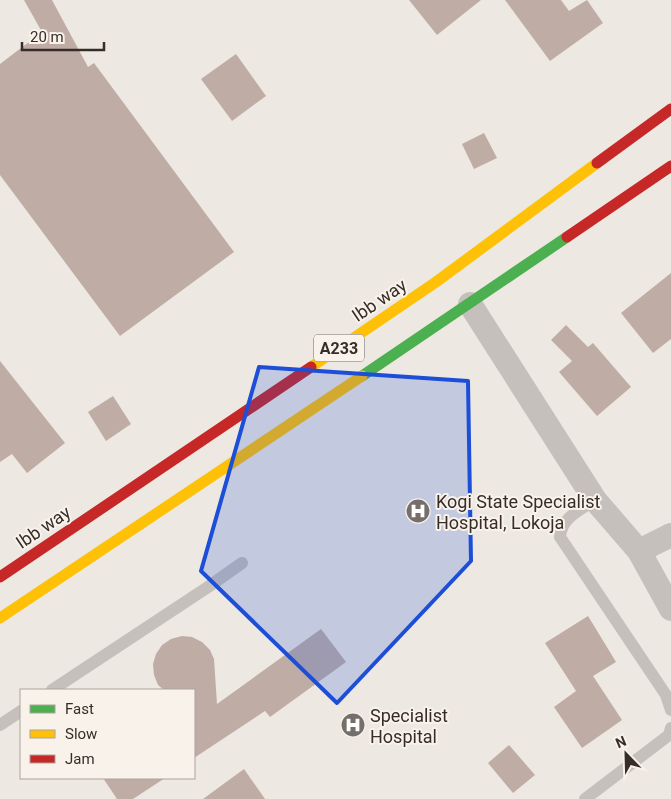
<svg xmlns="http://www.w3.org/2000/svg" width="671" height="799" font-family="Roboto,sans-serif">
	<rect width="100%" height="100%" fill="#ede8e2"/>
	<!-- building -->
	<g fill="#bfada5">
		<polygon points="24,0 52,0 88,67 94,63 234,252 120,336 0,175 0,64 42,32"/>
		<polygon points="409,0 481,0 437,35"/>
		<polygon points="505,0 561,0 569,11 587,0 603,23 550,61"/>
		<polygon points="236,54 266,96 232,121 201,79"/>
		<polygon points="484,133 497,158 474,169 462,144"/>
		<polygon points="671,273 671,339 653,353 621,313"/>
		<polygon points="566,325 588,347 593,343 631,387 597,416 559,372 572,361 551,340"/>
		<polygon points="0,361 65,443 27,473 12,454 0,462"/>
		<polygon points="113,396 131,424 106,441 88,412"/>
		<polygon points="588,616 616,662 593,676 622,720 582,748 554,707 576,691 545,643"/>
		<polygon points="321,629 346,662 270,717 265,711 194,758 194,690 164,690 158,685 154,675 153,664 156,654 162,645 171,639 182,636 192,637 202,642 210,650 214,659 217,704"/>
		<polygon points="509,745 535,775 513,793 488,763"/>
		<polygon points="244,769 265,799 203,799"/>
		<polygon points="103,778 165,778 133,799 117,799"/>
	</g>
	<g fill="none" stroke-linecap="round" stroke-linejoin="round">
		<!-- lane -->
		<g stroke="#c5c0bb" stroke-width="12">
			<path d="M595 500C580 510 561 518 560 537L666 695 671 710"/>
			<polyline points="52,690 208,587 242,563"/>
			<polyline points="0,725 21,711"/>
			<polyline points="585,799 669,735 671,728"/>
		</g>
		<!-- street -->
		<g stroke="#c5c0bb" stroke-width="24">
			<polyline points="470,304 595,500 639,551 671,609"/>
			<polyline points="639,551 671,535"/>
		</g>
		<!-- fast -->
		<polyline stroke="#4caf50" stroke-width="11" points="362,376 567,237"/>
		<!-- slow -->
		<g stroke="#ffc107" stroke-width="11">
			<polyline points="311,367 436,282 597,163"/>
			<polyline points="0,618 362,376"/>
		</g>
		<!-- jam -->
		<g stroke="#c62828" stroke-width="11">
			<polyline points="597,163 671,109"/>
			<polyline points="567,237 671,166"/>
			<polyline points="0,577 311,367"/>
		</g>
	</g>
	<!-- marked area -->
	<path fill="#1d4ed8" fill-opacity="0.2" stroke="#1d4ed8" stroke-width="4" stroke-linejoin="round" d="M259 367 468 381 471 561 337 703 201 571Z"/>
	<!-- icons -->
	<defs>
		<symbol id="hospital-disc" viewBox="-11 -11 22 22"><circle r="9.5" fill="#766e6a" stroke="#f9f2ea"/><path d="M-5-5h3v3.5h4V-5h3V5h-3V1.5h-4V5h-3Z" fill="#fff"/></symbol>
	</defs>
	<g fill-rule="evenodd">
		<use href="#hospital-disc" x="404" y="497" width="28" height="28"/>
		<use href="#hospital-disc" x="339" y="711" width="28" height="28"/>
	</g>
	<g text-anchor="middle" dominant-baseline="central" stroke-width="4" stroke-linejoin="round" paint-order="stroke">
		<!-- shield labels -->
		<rect fill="#f9f2ea" stroke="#706863" stroke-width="1" x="314" y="334.5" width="50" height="27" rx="4"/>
		<g font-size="16" font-weight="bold" fill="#362d29">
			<text x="339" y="348">A233</text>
		</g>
		<!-- street labels -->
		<g font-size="18" fill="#362d29" stroke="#f9f2ea">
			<text transform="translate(379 300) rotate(-34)">Ibb way</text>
			<text transform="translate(43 527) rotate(-34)">Ibb way</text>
		</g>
		<!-- poi labels -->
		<g font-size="18" fill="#362d29" stroke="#f9f2ea" text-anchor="start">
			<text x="436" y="501">Kogi State Specialist<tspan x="436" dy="21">Hospital, Lokoja</tspan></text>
			<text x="370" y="715">Specialist<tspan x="370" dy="21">Hospital</tspan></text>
		</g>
	</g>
	<!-- legend -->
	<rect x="20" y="689" width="175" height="90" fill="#f9f2ea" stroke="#aba39d"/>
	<rect x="30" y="705" width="25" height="8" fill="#4caf50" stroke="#aba39d"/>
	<text x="65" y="714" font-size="15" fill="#362d29">Fast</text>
	<rect x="30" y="730" width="25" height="8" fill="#ffc107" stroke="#aba39d"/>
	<text x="65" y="739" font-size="15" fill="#362d29">Slow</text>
	<rect x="30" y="755" width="25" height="8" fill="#c62828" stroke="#aba39d"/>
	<text x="65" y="764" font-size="15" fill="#362d29">Jam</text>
	<!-- north arrow -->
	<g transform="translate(626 754) rotate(337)" stroke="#f9f2ea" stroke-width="4" paint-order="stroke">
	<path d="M0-4L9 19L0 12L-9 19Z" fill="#362d29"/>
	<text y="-8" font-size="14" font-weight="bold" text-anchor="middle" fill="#362d29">N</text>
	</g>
	<!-- scale -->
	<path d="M22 42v8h82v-8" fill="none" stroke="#362d29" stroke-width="2.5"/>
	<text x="30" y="42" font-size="15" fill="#362d29" stroke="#f9f2ea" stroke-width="4" paint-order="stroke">20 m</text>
</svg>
